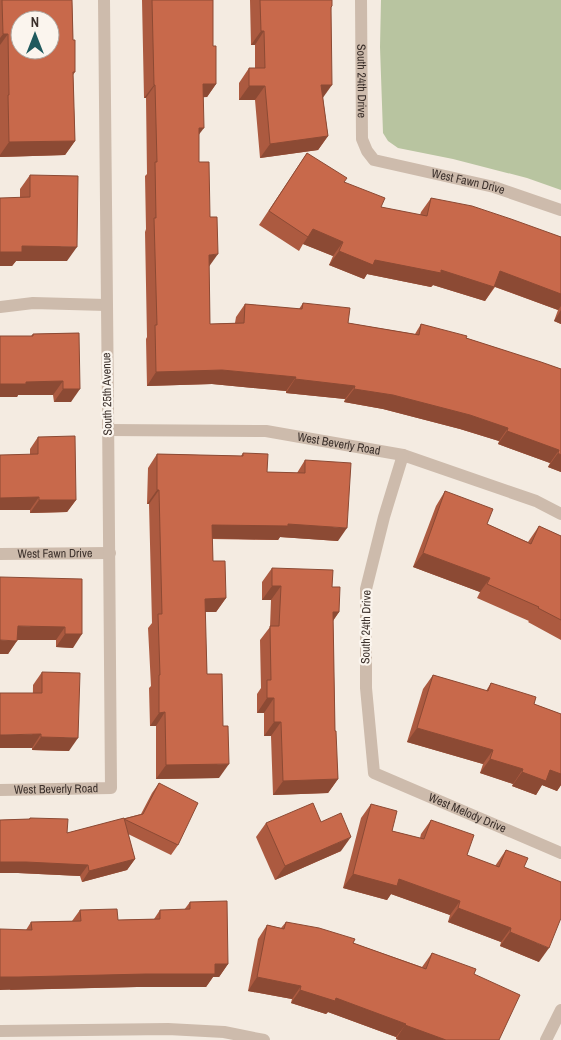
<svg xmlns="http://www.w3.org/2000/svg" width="561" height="1040" font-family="'Archivo Narrow',sans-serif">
	<rect width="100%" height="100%" fill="#f4ebe1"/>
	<!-- green -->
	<polygon fill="#b8c4a0" points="381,0 561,0 561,190 527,178 453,159 398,148 388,141 383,133 380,47"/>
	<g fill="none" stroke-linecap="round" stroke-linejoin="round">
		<!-- minor -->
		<g stroke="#cdbbac" stroke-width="12">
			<path id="s1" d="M361 0 362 139 367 151 374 160 494 187 561 210"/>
			<polyline points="0,307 33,303 106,305"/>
			<path id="s2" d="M108 430 266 431 403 455 536 501 561 514"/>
			<path id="s3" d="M403 455 384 517 366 589V688L374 773 561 853"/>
			<path id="s4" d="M0 554 110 553"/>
			<path id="s5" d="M0 790 111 788C110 525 106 263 104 0"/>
			<polyline points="0,1031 168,1029 224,1032 264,1040"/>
			<polyline points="546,1040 561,1010"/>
		</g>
	</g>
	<!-- wall -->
	<g fill="#ac5a40">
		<polygon points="0,0 72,0 73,40 75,72 73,75 75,141 65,155 0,157"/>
		<polygon points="142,0 213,0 213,46 216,84 207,97 203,97 199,135 199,162 209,267 210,324 235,323 236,317 245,304 299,309 303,303 348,323 415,334 421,324 466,338 561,369 561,472 548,467 550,463 498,444 499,441 460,429 383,409 344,402 345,399 286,393 286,391 212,384 147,386 146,339 147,337 145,232 146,229 145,176 147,174 146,98 144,98"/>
		<polygon points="250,0 332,0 323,98 328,136 318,150 260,158 255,100 239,100 239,83 249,68 255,68 255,45 251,45"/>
		<polygon points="307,153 344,182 381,207 420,215 421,212 431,198 561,237 561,324 554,321 558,310 495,287 485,301 433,285 431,287 367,274 364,279 329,265 333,256 303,244 299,251 259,225"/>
		<polygon points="30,175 67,261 16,261 12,266 20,198 20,189"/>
		<polygon points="79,333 71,402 54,402 53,395 18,395 17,397 0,397 0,336 31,336 33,334"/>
		<polygon points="38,437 76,500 67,512 30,513 30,510 0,510 0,455 30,455 30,449"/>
		<polygon points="243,453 267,472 297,473 305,460 338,541 280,537 278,540 212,539 213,561 226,598 216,612 205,612 207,674 219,778 156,779 156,726 150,726 149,688 151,686 148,628 152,623 149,504 147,504 148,468 157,454 241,456"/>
		<polygon points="445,491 487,524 528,542 539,526 561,536 561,640 528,622 529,621 477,598 480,592 413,567 436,506"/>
		<polygon points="272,568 332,587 339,612 333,621 335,731 338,779 328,793 273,795 271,736 264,736 264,713 257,713 257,694 261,688 260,640 270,627 271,600 262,600 262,582"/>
		<polygon points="82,579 73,648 56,647 56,640 17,640 8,654 0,654"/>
		<polygon points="42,672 69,751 32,750 33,685"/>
		<polygon points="433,675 486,691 491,683 534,704 561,714 561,785 557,791 542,785 536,795 512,786 513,784 480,773 483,764 407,742 423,689"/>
		<polygon points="159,783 178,845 171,855 128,834 135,859 127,870 82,882 80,876 18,873 0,873 0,820 29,819 30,818 67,833 141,814 152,793"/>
		<polygon points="371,804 392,831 420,838 421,834 431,820 467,855 495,866 506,850 524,867 539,962 500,946 501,942 448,922 450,915 391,894 387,900 343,888 361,818"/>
		<polygon points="321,822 341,851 275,880 256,837 266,823"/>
		<polygon points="190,902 228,964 219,977 213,977 206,987 137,987 10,990 26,930 31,922 72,921 80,910 118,920 154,919 160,910 184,910"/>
		<polygon points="286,922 353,943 422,967 432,953 474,974 499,1040 399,1040 396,1039 396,1037 328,1012 326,1014 291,1003 292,999 248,991 258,939 267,925 281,928"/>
	</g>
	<!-- shaded-wall -->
	<g fill="#8c4a34">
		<polygon points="261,31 264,31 255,45 251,45"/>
		<polygon points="3,34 8,34 0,45 0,38"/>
		<polygon points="203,84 216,84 207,97 193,98"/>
		<polygon points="154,85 155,85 146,98 144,98"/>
		<polygon points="321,85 332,85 322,99"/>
		<polygon points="249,86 265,86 255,100 239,100"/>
		<polygon points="199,128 204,128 194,141"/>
		<polygon points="328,136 318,150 260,158 270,144"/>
		<polygon points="75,141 65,155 0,157 0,155 9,142"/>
		<polygon points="313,229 343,242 333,256 303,244"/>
		<polygon points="22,246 77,247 67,261 16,261 12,266 0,266 0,252"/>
		<polygon points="339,251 375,260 441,270 494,287 485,301 433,285 431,287 367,274 364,279 329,265"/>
		<polygon points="218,254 208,268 209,255"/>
		<polygon points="500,271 561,294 561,306 558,310 490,285"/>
		<polygon points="561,310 561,324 554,321"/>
		<polygon points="222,370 296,377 286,391 212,384 147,386 156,372"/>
		<polygon points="295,379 355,386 345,399 286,393"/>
		<polygon points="63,381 53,395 18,395 17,397 0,397 0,384 26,382"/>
		<polygon points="63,389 80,389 71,402 54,402"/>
		<polygon points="354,389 393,395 470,415 508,428 499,441 460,429 383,409 344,402"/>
		<polygon points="507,431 559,450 550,463 498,444"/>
		<polygon points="558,453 561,455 561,472 548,467"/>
		<polygon points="157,490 159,490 149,504 147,504"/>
		<polygon points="39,497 30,510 0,510 0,498"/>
		<polygon points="39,500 76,500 67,512 30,513"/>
		<polygon points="288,524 347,528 338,541 280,537 278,540 202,538 212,525"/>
		<polygon points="423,553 490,578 480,592 413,567"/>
		<polygon points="272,586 281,586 271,600 262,600"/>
		<polygon points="226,598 216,612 195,612 205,599"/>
		<polygon points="333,612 339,612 329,626"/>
		<polygon points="18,626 65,627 56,640 8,640"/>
		<polygon points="65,634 82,634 73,648 56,647"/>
		<polygon points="0,640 17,641 8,654 0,654"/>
		<polygon points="267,698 274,698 264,713 257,713"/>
		<polygon points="165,712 156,726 150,726 159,713"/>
		<polygon points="274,722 281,722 271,736 264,736"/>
		<polygon points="417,728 493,750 483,764 407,742"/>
		<polygon points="41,734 32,748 0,748 0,735"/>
		<polygon points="41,737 78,738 69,751 32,750"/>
		<polygon points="490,759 523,769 513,784 480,773"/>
		<polygon points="229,764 219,778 156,779 166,765"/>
		<polygon points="550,770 561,774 561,785 557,791 542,785 536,795 512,786 522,772"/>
		<polygon points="338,779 328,793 273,795 283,781"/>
		<polygon points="351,837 341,851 275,880 285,866"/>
		<polygon points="135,859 127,870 82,882 89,871"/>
		<polygon points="0,862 26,862 88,865 80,876 18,873 0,873"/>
		<polygon points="353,874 399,879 460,901 450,915 391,894 387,900 343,888"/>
		<polygon points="458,908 511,928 501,942 448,922"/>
		<polygon points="510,932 549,948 539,962 500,946"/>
		<polygon points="215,964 228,964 219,977 213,977 206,987 137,987 0,990 0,977"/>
		<polygon points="257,977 301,986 292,999 248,991"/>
		<polygon points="300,990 336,998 406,1024 396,1037 328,1012 326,1014 291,1003"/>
		<polygon points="405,1025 446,1040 399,1040 396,1039"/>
	</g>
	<!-- building -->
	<g fill="#c8694b" stroke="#8c4a34" fill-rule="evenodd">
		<path d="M2 0H72L73 40H75V72H73L75 141 9 142 8 95H9L8 34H3ZM20 20H50V50H20Z"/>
		<polygon points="152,0 213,0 213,46 216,46 216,84 203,84 204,128 199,128 199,162 209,162 210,217 217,217 218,254 209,255 210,324 244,323 245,304 302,309 303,303 350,308 348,323 419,335 421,324 467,336 466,338 541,362 561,369 561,455 558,453 559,450 507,431 508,428 470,415 393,395 354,389 355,386 295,379 296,377 222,370 156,372 155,325 157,325 154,218 156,218 155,162 157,162 155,85 154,85"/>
		<polygon points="260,0 332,0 332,6 331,7 332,85 321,85 328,136 270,144 265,86 249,86 249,68 265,68 264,31 261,31"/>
		<polygon points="307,153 347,178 344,182 385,198 381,207 427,216 431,198 472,206 511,219 561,237 561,294 500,271 494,287 441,270 441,273 375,260 373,265 339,251 343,242 313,229 308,237 269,211"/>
		<polygon points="30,175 78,176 77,247 22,246 22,252 0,252 0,198 30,197"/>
		<polygon points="79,333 80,389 63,389 63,381 26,382 26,384 0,384 0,336 33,336 33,334"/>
		<polygon points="75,436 76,500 39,500 39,497 0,498 0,455 38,454 38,437"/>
		<polygon points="243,453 268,454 267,472 305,473 305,460 351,463 347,528 288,524 288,526 212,525 213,561 225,561 226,598 205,599 207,674 222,674 223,726 228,726 229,764 166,765 165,712 159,713 159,675 160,675 158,614 162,614 159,490 157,490 157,454 243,456"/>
		<polygon points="445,491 493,509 487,524 531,544 539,526 561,536 561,620 538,608 539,607 487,584 490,578 423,553"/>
		<polygon points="272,568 333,570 332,587 340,587 339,612 333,612 335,731 336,731 338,779 283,781 281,722 274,722 274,698 267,698 267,680 271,680 270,626 279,626 281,586 272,586"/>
		<polygon points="0,577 82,579 82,634 65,634 65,627 18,626 17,641 0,640"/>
		<polygon points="42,672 80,673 78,738 41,737 41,734 0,735 0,693 42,693"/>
		<polygon points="433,675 488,691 491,683 536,697 534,704 561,714 561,774 550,770 546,781 522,772 523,769 490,759 493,750 417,728"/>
		<polygon points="159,783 198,803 178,845 124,819 143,814"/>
		<polygon points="313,803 321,822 341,813 351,837 285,866 266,823"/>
		<polygon points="371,804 397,811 392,831 424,839 431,820 474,835 467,855 499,867 506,850 528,858 524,867 561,882 561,918 549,948 510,932 511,928 458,908 460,901 399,879 397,886 353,874"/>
		<polygon points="30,818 68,819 67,833 124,818 135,859 89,871 88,865 26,862 0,862 0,820 30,819"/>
		<polygon points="227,901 228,964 215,964 215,974 146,974 19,977 0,977 0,929 32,930 31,922 81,921 80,910 117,909 118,920 160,919 160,910 190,909 190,902"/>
		<polygon points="286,922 319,928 355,939 353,943 426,969 432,953 476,969 474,974 520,995 499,1040 446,1040 405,1025 406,1024 336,998 335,1001 300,990 301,986 257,977 267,925 284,929"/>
	</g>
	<g text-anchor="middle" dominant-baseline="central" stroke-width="4.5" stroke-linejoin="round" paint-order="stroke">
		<!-- street labels -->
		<g font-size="12" fill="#3b302b" stroke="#fbf5ee">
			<text stroke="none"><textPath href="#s1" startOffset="81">South 24th Drive</textPath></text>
			<text stroke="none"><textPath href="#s1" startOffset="260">West Fawn Drive</textPath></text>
			<text transform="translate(107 394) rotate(-91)">South 25th Avenue</text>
			<text stroke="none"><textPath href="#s2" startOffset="232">West Beverly Road</textPath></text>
			<text stroke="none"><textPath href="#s4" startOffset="55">West Fawn Drive</textPath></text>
			<text transform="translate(366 627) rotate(-89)">South 24th Drive</text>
			<text stroke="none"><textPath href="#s5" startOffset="56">West Beverly Road</textPath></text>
			<text stroke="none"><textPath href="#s3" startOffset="425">West Melody Drive</textPath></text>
		</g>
	</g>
	<!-- north arrow -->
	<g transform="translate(35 35)"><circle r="24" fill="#fbf5ee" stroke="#aea6a0"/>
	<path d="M0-4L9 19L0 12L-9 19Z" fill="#1f5a5e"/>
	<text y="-8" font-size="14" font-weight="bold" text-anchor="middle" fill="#3b302b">N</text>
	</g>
</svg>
